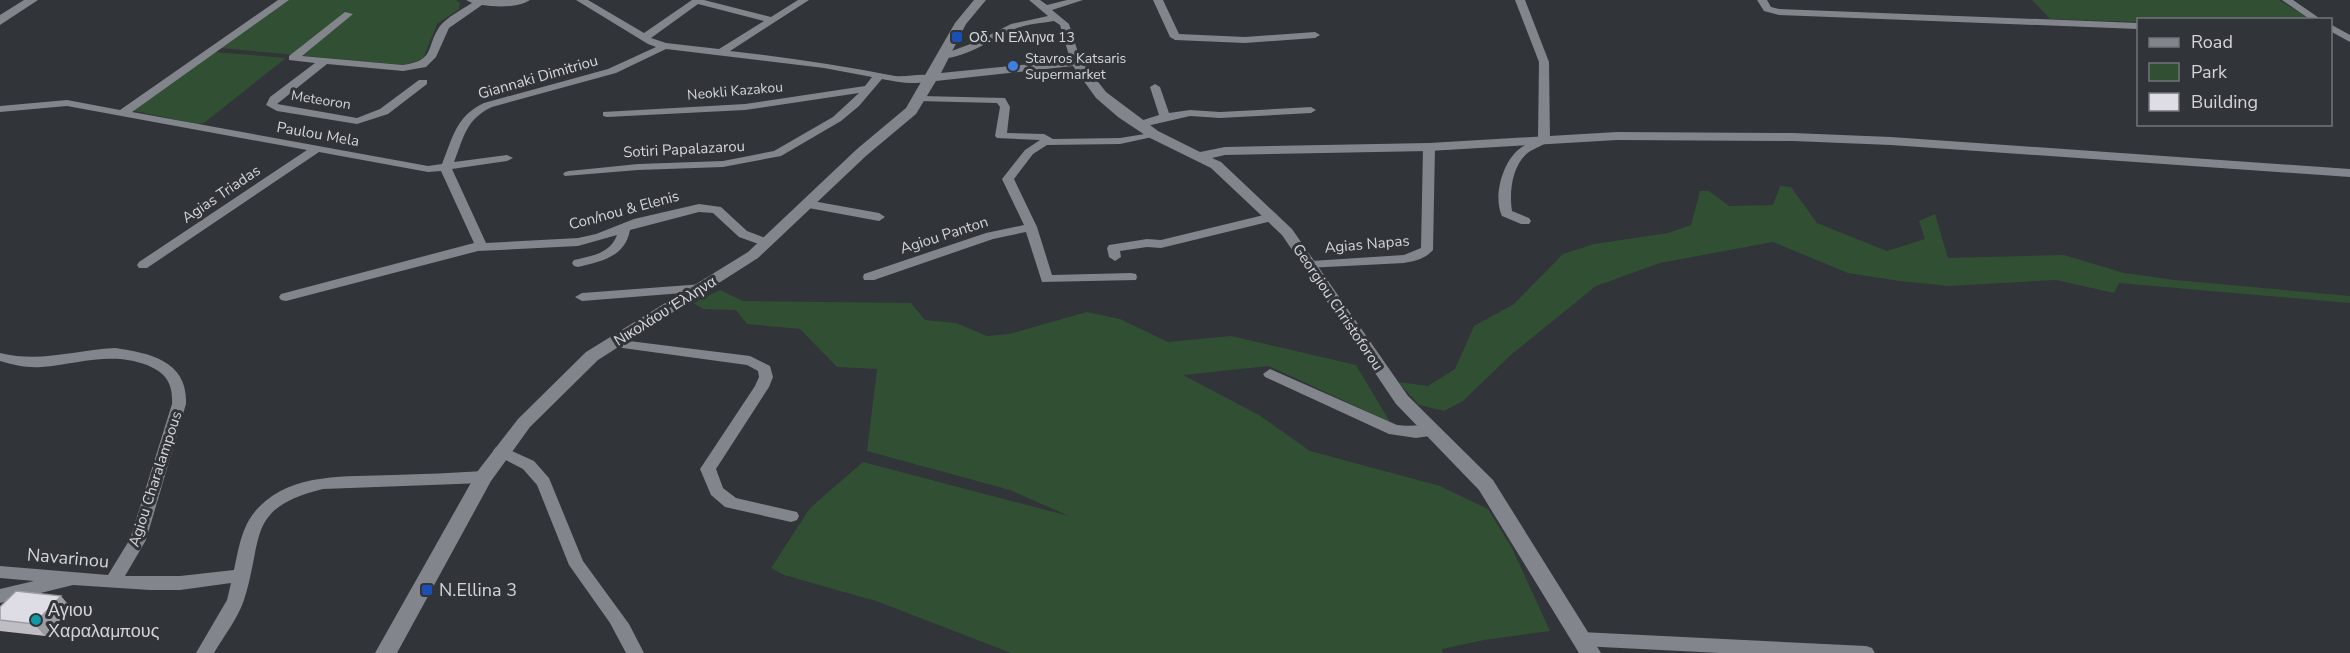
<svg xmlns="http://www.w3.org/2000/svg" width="2350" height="653" font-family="'Nunito Sans',sans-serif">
	<rect width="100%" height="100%" fill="#313439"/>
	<!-- green -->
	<g fill="#314f32">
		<polygon points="289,0 456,0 460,3 459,9 437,24 423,59 404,65 220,48"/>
		<polygon points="2032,0 2279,0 2310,19 2138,20 2138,22 2050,19"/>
		<polygon points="215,52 286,58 204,123 197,124 130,110"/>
		<polygon points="1780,186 1791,187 1817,223 1887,251 1925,239 1919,221 1935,214 1948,258 2064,255 2124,273 2175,280 2350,296 2350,303 2119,283 2114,293 2056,280 1949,286 1899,281 1848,273 1773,242 1660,263 1596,286 1512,354 1463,401 1444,411 1419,405 1398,382 1428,386 1455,369 1474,326 1514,304 1563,254 1594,244 1668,233 1691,225 1700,191 1709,191 1729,206 1773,205"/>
		<polygon points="720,290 743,301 911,303 925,320 956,323 987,336 1009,334 1087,312 1120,319 1168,342 1231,336 1356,365 1390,422 1269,366 1183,375 1259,415 1310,451 1440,486 1488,509 1512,548 1550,631 1484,640 1442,649 1443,653 1011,653 879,602 784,575 771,568 810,508 863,462 1069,516 1010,490 867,451 877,369 837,367 800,329 747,324 736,310 703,309 694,303"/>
	</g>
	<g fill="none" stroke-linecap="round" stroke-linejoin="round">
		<!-- minor -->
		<g fill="#82858c" fill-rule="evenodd">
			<path d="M278 0H289L132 112 428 166 442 164C453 137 456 116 484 103L608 69 656 47 648 44 576 0H588L644 33 692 0H704L771 17 798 0H809L730 51C786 57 840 65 895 76 907 78 926 71 935 78 922 87 897 82 882 79L859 106 841 121 781 156 723 167 638 170 565 176 563 174 565 172 569 171 638 164 723 161 774 151 833 117 859 93 745 110 607 117 603 116V112L745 104 865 86 872 77 824 68 666 49 616 73 492 107C466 119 464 137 454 162L507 155 513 158 507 161 452 169 486 243 578 238 596 234 634 219 699 204 721 207 747 231 771 240 773 243 767 247 739 237 713 213 699 212 630 230C625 257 602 261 578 267L574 266 572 263 574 260C591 256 610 254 617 235L578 246 478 251 286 301 281 300 279 297 281 294 474 243 441 171 428 172 319 152 147 268H139L137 265 139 262 307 150 67 106 0 112V106L67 100 120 110ZM698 4 764 21 719 49 666 43 651 38Z"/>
			<path d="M466 0H530C518 8 496 7 482 5L449 28 436 57 426 67 403 71 327 64 277 104 357 118 380 109 419 80H427V84L388 114 357 124 277 111 266 105 270 97 315 63 289 60V56L345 12 353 14 302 56 403 65C436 60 425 48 440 26 447 17 463 9 472 3Z"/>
			<path d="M1029 0H1040L1047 5 1067 0H1083L1052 10 1069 24 1081 62 1080 64H1072L1071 62 1060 25 1054 21C1042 23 1028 24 1017 28 996 36 963 61 939 58L938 56 976 42 1011 24 1048 16Z"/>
			<polygon points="1153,0 1163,0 1179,34 1245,37 1315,32 1320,35 1315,38 1245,43 1175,40 1170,37"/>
			<path d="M1515 0H1525L1549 62 1550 140C1544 145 1535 148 1529 152 1512 164 1509 192 1512 211L1529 218 1531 221 1529 224H1521L1502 216C1493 197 1502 164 1518 150 1524 145 1531 142 1538 138L1539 62Z"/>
			<polygon points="1757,0 1767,0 1771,7 1779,9 2138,23 2138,29 1779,15 1764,11"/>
			<polygon points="2282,0 2293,0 2322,20 2311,20"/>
			<polygon points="2330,24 2350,35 2350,42 2330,31"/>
			<polygon points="1155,84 1160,87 1169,113 1190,110 1220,112 1311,107 1316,110 1311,113 1220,118 1190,116 1138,128 1134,127 1134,123 1159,115 1150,87"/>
			<polygon points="921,96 1005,98 1010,107 1007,133 1044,134 1053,139 1120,138 1157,132 1157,136 1120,144 1047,145 1033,154 1014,179 1037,227 1052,275 1131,273 1136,274 1137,277 1136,280 1042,282 1026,232 993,239 874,280 864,280 863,277 864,274 986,233 1024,225 1002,179 1025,150 1040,140 997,138 995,136 1000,107 997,103 917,101 917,97"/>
			<path d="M1429 144 1435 147 1433 250C1425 259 1415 261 1404 263L1307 268 1305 265 1311 261 1404 255 1421 248 1423 147Z"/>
			<polygon points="807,200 879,213 885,217 879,221 803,207 801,204"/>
			<polygon points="1272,213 1278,217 1276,220 1161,248 1147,247 1120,251 1121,257 1115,261 1109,257 1107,248 1109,245 1147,239 1161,240"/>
			<polygon points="703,284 710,288 708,291 582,301 575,297 582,293"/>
			<polygon points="613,339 750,356 770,366 773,377 769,387 716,469 723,488 736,498 797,512 799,516 797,520 791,522 725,507 711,495 700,469 755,386 759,377 758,371 747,365 608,346 606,343 608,340"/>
			<path d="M115 348C150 353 188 361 186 404L146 540 125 576H180L234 570C239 547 242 524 259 507 293 472 347 477 393 475 423 474 454 473 484 471L489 473 492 477 489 481 484 483 323 489C245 508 264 538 244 600 238 618 224 636 214 653H196L227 600 231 583 180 590H150L73 585 0 603V589L34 581 0 578V566L108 575 130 539 172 404C173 383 166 373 147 365 111 351 78 364 41 367 27 368 14 365 0 361V353C41 363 74 350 115 348Z"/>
			<path d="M1270 369 1397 425C1409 427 1425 424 1436 427L1438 431 1436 435 1416 438 1389 434 1265 377 1263 374Z"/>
			<polygon points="501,446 534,461 549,478 583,561 629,624 644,653 626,653 610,623 569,565 537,485 523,469 496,455 493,451 496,447"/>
			<polygon points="1581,632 1866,646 1872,648 1875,653 1720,653 1581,646 1575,644 1572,639 1575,634"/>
		</g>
		<!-- tertiary -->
		<polygon fill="#82858c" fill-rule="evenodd" points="974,0 986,0 966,24 941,73 1080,59 1106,92 1158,131 1200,152 1225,147 1429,143 1617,132 1793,133 1891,137 2350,169 2350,177 1891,145 1793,141 1617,140 1429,151 1225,155 1212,158 1221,162 1292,229 1408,396 1493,480 1601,653 1579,653 1479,490 1396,404 1282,235 1211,168 1148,137 1118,117 1096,98 1073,66 936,81 916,114 867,155 758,258 598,360 530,427 491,481 397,653 375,653 477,472 518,419 586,352 748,252 857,149 906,108 955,23"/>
		<!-- secondary -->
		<polygon fill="#82858c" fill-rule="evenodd" points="24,0 38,0 0,25 0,15"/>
	</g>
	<!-- wall -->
	<polygon fill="#bfbec5" points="0,607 72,609 45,636 0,631"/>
	<!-- shaded-wall -->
	<polygon fill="#9b9ba0" points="61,596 72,609 45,636 34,624"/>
	<!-- building -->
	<polygon fill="#dedde5" stroke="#9b9ba0" stroke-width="1.5" points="16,591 61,596 34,624 0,620 0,607"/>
	<!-- markers -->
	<g fill="#1a4fb4" stroke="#313439" stroke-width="2">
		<rect x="951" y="31" width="12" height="12" rx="3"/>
		<rect x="421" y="584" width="12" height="12" rx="3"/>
	</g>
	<circle fill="#3f7fe0" stroke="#313439" stroke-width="2" cx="1013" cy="66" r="6"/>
	<circle fill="#0f9aa8" stroke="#313439" stroke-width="2" cx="36" cy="620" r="6"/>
	<g text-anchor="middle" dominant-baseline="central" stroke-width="6" stroke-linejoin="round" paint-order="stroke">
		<!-- far-poi labels -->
		<g font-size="14" fill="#d3d5d8" stroke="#313439" text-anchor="start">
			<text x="969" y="37">Οδ. Ν Ελληνα 13</text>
			<text x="1025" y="58">Stavros Katsaris<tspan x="1025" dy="16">Supermarket</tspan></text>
		</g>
		<!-- far-street labels -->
		<g font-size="14" fill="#d3d5d8" stroke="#313439">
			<text transform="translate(735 91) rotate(-5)">Neokli Kazakou</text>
			<text transform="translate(321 100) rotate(9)">Meteoron</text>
		</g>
		<!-- street labels -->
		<g font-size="15" fill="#d3d5d8" stroke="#313439">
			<text transform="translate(538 77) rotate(-16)">Giannaki Dimitriou</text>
			<text transform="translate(318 134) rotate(10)">Paulou Mela</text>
			<text transform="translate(684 149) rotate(-3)">Sotiri Papalazarou</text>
			<text transform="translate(221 194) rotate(-34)">Agias Triadas</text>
			<text transform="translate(624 210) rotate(-15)">Con/nou &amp; Elenis</text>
			<text transform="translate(944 235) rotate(-18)">Agiou Panton</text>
			<text transform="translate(1367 244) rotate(-5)">Agias Napas</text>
			<text transform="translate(1338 307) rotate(56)">Georgiou Christoforou</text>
			<text transform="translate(665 311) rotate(-32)">Νικολάου Έλληνα</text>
			<text transform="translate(155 479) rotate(-72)">Agiou Charalampous</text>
		</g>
		<!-- near-street labels -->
		<g font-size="18" fill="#d3d5d8" stroke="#313439">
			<text transform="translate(68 558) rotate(5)">Navarinou</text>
		</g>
		<!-- near-poi labels -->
		<g font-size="18" fill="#d3d5d8" stroke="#313439" text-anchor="start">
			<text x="439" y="590">N.Ellina 3</text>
			<text x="48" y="610">Αγιου<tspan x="48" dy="21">Χαραλαμπους</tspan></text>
		</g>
	</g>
	<!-- legend -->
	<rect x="2137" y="18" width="195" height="108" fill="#313439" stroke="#727479" stroke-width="1.5"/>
	<rect x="2149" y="38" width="30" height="9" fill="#82858c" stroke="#727479" stroke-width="1.5"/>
	<text x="2191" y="48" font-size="18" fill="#d3d5d8">Road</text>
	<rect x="2149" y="63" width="30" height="18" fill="#314f32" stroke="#727479" stroke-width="1.5"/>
	<text x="2191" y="78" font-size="18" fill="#d3d5d8">Park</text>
	<rect x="2149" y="93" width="30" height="18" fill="#dedde5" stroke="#727479" stroke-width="1.5"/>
	<text x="2191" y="108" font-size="18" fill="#d3d5d8">Building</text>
</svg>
